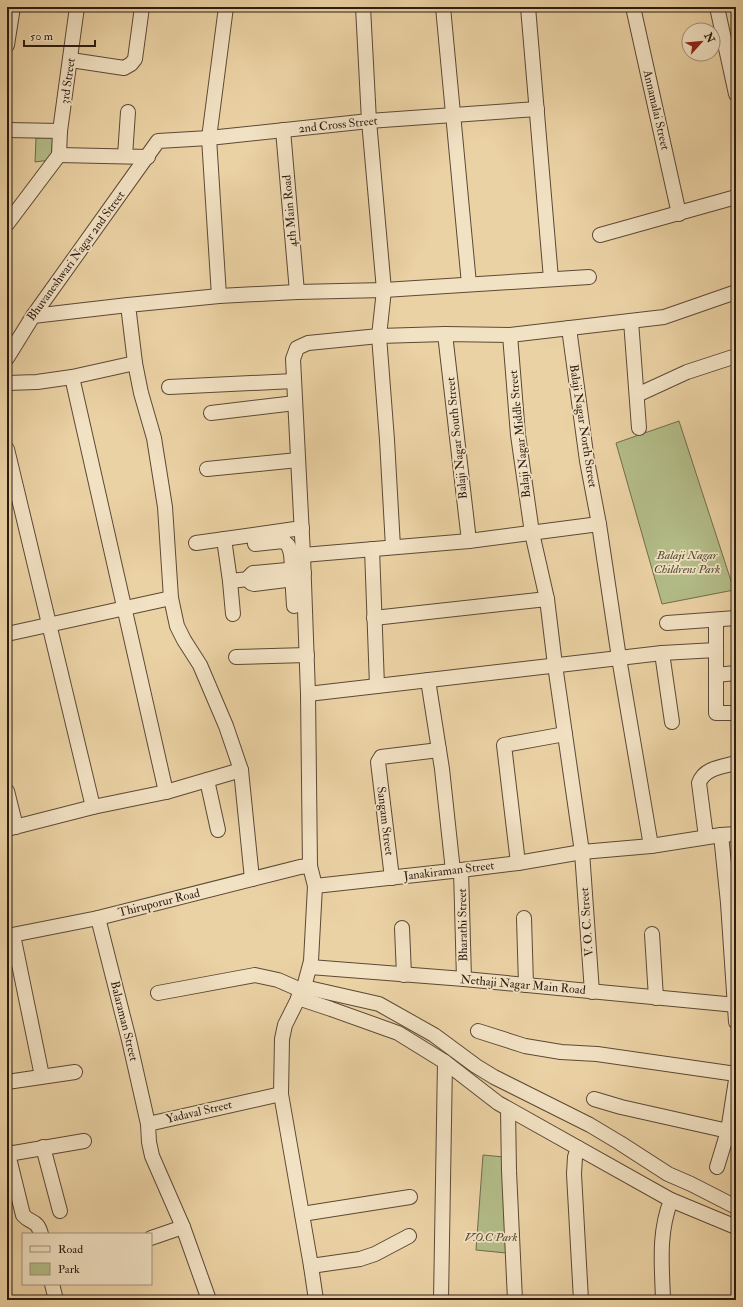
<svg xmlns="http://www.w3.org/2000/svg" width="743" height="1307" font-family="'IM FELL Double Pica',serif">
	<rect width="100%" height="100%" fill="#ebd2a4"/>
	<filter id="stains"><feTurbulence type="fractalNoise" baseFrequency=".005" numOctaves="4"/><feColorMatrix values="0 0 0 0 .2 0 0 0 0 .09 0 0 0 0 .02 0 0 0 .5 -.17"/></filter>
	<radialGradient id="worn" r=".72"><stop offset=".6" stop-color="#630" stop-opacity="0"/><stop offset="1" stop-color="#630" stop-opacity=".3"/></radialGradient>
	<!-- green -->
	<g fill="#b3bd88" stroke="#706c4c">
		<polygon points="53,137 51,160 35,162 36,138"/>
		<polygon points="679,421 734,590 662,604 616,443"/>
		<polygon points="483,1155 504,1157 506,1253 476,1250"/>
	</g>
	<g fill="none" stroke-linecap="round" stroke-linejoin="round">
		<defs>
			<g id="minor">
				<polyline points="363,7 369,121 384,290 379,336 387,440 393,547"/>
				<polyline points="443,7 469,284"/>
				<polyline points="528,7 551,279"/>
				<polyline points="633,7 679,214"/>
				<polyline points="717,7 736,94"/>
				<polyline points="7,45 13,7"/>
				<polyline points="71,60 124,68 131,64 135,59 142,7"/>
				<polyline points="7,130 60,131"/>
				<polyline points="283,130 297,292"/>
				<polyline points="59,155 60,131 77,7"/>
				<polyline points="59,155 148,157"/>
				<polyline points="125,156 128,112"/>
				<polyline points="7,224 59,155"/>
				<polyline points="600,235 736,197"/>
				<polyline points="219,296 209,138 226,7"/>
				<polyline points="33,316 128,305"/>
				<polyline points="631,321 639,428"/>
				<polyline points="569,328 587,461 599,524 619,658 651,846"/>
				<polyline points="445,334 469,541"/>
				<polyline points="510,335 518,435 532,533 547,599 555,665 582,852 592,992"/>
				<polyline points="7,358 33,316 158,141 209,138 369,121 537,109"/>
				<polyline points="72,377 166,792"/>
				<polyline points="7,383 37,382 72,377 135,363"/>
				<polyline points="169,387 294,381"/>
				<polyline points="637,395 687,372 736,356"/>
				<polyline points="211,413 295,403"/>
				<polyline points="7,449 93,807"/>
				<polyline points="207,469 298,460"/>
				<polyline points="224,539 230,581 249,579"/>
				<polyline points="196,543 302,528"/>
				<path d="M255 544 283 541C294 546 291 564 292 574L304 573"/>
				<polyline points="372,549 377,686"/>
				<polyline points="303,555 469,541 599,524"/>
				<polyline points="249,579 249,577 253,573 287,570 290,574 292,574 294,606"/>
				<polyline points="249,579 251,583 254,584 286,580 289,577 290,574"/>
				<polyline points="230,581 233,614"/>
				<polyline points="374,618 547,599"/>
				<polyline points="716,620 716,713 736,713"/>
				<polyline points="667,623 736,618"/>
				<polyline points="7,634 171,598"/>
				<polyline points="662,653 672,722"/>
				<polyline points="236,657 307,655"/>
				<polyline points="716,675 736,673"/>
				<polyline points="428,680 442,769 453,871"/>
				<polyline points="308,694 662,653 716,650"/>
				<polyline points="207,780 218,830"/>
				<polyline points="7,791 16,827"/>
				<polyline points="7,829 93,807 166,792 241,770"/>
				<polyline points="721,835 728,903 736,1022"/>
				<path d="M706 837 699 783C704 768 722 767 736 763"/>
				<polyline points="518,863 504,745 565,734"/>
				<polyline points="461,870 464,979"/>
				<polyline points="392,878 378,762 381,757 439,750"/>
				<polyline points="252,879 241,770 226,726 200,665 184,640 177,626 171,598 165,507 154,438 141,393 135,363 128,305 219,296 297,292 384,290 589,277"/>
				<polyline points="315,886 461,870 518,863 582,852 651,846 721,835 736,834"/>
				<polyline points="98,918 129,1040 148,1124"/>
				<polyline points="524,918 526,985"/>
				<polyline points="402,928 404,975"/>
				<polyline points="652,934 656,998"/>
				<polyline points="13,935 42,1076"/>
				<polyline points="7,936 98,918 300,867 310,866"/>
				<polyline points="310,967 464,979 736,1005"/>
				<polyline points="304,987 379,1004 434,1035 476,1066 494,1077 590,1125 620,1143 668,1174 691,1184 736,1207"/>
				<polyline points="158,993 255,975 278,980 294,987 302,992"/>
				<polyline points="298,998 331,1009 398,1033 445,1062 498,1103 671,1200 736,1227"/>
				<polyline points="478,1031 525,1046 561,1052 597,1054 736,1074"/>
				<polyline points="7,1082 75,1072"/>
				<polyline points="594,1099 621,1107 728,1131 736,1080"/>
				<polyline points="508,1109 509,1171 515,1300"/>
				<polyline points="43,1147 60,1211"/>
				<polyline points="578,1148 575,1157 574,1174 581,1300"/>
				<path d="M7 1150 23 1215C31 1224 37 1219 41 1234"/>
				<polyline points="8,1154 84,1141"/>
				<polyline points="717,1167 728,1131"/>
				<polyline points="302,1214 410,1197"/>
				<polyline points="151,1238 183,1227"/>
				<polyline points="311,1266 360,1259 375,1254 409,1236"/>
				<polyline points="52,1284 56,1300"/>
				<polyline points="209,1300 183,1227 152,1156 149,1142 148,1124 281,1094"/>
				<polyline points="316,1300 311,1266 281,1094 282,1039 285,1025 304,987 311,961 315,886 310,866 308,694 303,555 293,359 297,348 308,343 379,336 445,334 510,335 664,317 736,292"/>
				<polyline points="441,1300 445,1062"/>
				<path d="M663 1300C662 1265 658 1234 671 1200"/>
			</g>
		</defs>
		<!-- minor casing -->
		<use href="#minor" stroke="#5c4936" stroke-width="16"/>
		<!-- minor -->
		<use href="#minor" stroke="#f2e2c4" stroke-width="14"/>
	</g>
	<g text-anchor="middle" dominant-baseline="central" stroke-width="3.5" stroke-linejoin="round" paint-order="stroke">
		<!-- street labels -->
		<g font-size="12" fill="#2c1b11" stroke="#f2e2c4">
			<text transform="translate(68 81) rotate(-82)">3rd Street</text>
			<text transform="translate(656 110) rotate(77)">Annamalai Street</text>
			<text transform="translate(338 125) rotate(-6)">2nd Cross Street</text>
			<text transform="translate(290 211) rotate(-95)">4th Main Road</text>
			<text transform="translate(76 256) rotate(-54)">Bhuvaneshwari Nagar 2nd Street</text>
			<text transform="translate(583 426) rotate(81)">Balaji Nagar North Street</text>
			<text transform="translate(520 434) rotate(-96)">Balaji Nagar Middle Street</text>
			<text transform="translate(457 438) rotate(-96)">Balaji Nagar South Street</text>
			<text transform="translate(385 821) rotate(83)">Sangam Street</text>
			<text transform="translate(449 871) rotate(-7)">Janakiraman Street</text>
			<text transform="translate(159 903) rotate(-14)">Thiruporur Road</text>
			<text transform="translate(587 922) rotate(-94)">V. O. C. Street</text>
			<text transform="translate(463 925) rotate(-91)">Bharathi Street</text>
			<text transform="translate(523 985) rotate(5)">Nethaji Nagar Main Road</text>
			<text transform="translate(124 1021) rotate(76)">Balaraman Street</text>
			<text transform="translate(199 1112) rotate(-13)">Yadaval Street</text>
		</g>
		<!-- park labels -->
		<g font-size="12" font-style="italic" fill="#544c35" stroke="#f2e2c4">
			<text x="687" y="555">Balaji Nagar<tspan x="687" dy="14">Childrens Park</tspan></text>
			<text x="491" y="1237">V.O.C Park</text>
		</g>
	</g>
	<!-- margin -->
	<rect width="743" height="1307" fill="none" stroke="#ebd2a4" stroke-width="24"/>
	<rect x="8" y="8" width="727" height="1291" fill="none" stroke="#2c1b11" stroke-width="2"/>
	<rect x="12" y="12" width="719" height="1283" fill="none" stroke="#2c1b11"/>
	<!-- legend -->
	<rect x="22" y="1233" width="130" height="52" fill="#f2e2c4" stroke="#a3927c"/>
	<rect x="30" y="1246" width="20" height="6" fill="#f2e2c4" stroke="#a3927c"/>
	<text x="58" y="1253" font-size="12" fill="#2c1b11">Road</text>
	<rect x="30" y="1263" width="20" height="12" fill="#b3bd88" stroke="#a3927c"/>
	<text x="58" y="1273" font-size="12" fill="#2c1b11">Park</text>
	<!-- north arrow -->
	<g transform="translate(701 42) rotate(63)"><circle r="19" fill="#f2e2c4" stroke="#a3927c"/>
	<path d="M0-3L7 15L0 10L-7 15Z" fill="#8f2418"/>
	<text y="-6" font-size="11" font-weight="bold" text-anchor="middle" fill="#2c1b11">N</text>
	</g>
	<!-- scale -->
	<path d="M24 40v6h71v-6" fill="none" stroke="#2c1b11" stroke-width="2"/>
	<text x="30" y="40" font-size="12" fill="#2c1b11" stroke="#f2e2c4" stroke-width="3" paint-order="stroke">50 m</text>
	<rect width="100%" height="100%" filter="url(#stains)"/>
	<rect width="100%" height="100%" fill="url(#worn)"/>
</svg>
